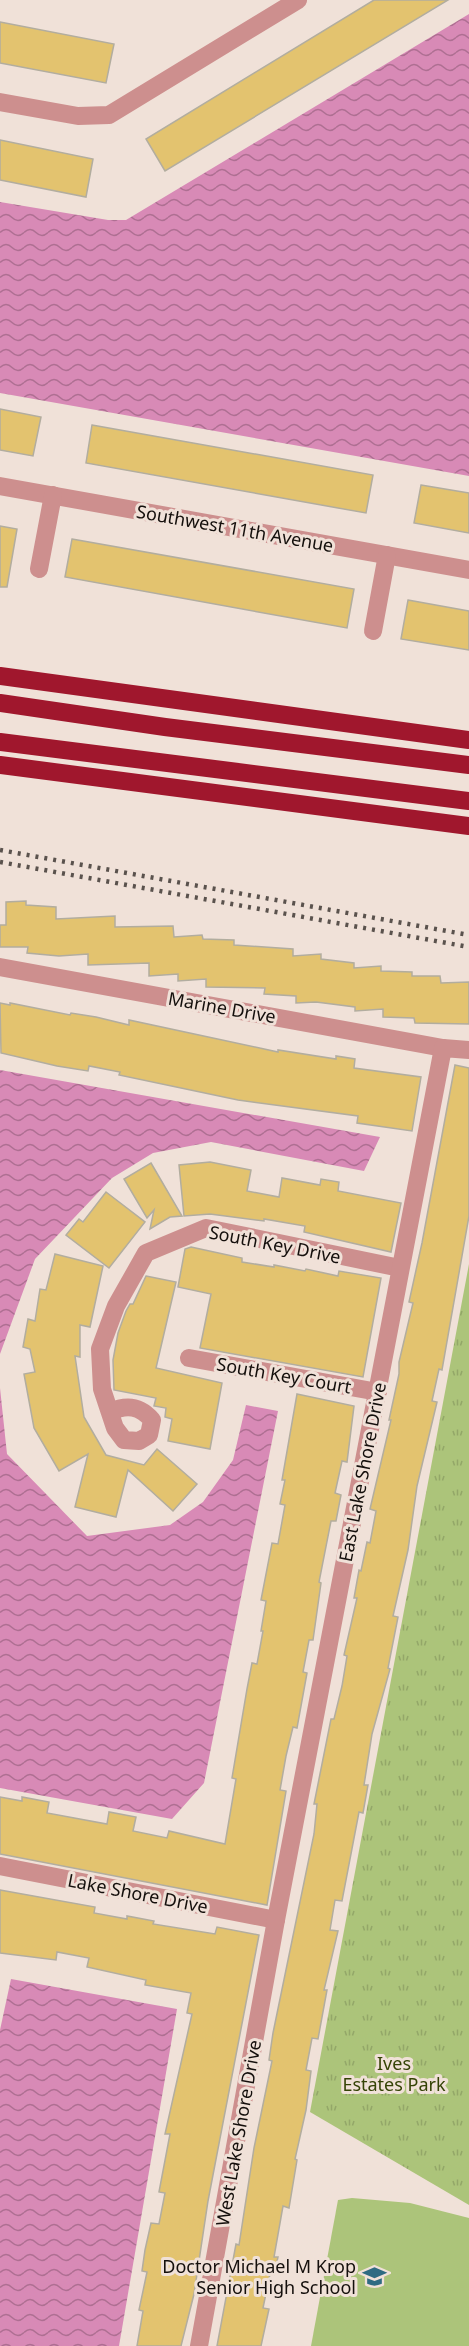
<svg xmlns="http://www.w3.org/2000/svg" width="469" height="2346" font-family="'Noto Sans',sans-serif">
	<defs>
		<pattern id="grass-tufts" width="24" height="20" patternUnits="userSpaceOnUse" patternTransform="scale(1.5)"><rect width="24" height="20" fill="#acc47a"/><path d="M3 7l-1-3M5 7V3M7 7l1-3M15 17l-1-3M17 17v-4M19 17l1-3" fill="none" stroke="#93a768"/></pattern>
		<pattern id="water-waves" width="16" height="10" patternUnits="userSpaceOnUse" patternTransform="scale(1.5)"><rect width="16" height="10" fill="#d88ab6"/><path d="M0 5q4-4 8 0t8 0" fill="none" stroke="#ae6f92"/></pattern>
	</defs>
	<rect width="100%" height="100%" fill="#f0e1d8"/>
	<!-- grass -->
	<polygon fill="url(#grass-tufts)" points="469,1264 469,2205 310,2112"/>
	<!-- garden -->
	<polygon fill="#acc47a" points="352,2198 410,2203 469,2218 469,2346 311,2346 338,2200"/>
	<!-- water -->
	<g fill="url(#water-waves)">
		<polygon points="469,14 469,476 0,393 0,202 108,220 126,220"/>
		<polygon points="0,1070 380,1137 364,1171 211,1142 153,1153 112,1178 35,1259 0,1354"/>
		<polygon points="0,1388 7,1454 87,1536 170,1525 203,1502 233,1460 246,1405 278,1411 204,1783 172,1819 0,1788"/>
		<polygon points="11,1979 177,2009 119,2346 0,2346 0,2030"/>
	</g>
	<!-- building -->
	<g fill="#e3c36f" stroke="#b2ad9f" stroke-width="1.5">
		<polygon points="374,0 448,0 165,171 146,139"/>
		<polygon points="0,22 114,44 106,83 0,63"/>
		<polygon points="0,140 93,159 86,197 0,180"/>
		<polygon points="0,409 41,417 33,456 0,450"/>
		<polygon points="92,425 373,475 366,513 86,463"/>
		<polygon points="421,485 469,493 469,533 414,523"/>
		<polygon points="0,526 17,529 7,587 0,587"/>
		<polygon points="72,539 354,589 347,628 65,577"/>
		<polygon points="408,600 469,611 469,650 401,639"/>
		<polygon points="26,901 26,905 56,907 56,919 115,916 115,927 173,926 174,937 202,935 203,939 234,940 234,945 293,949 293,956 321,954 321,959 354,963 354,968 381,966 381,971 412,972 412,976 440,976 441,983 469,982 469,1024 415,1023 414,1018 383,1017 383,1009 355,1011 355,1007 316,1002 296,1003 296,996 264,994 265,988 206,987 206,979 178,981 178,974 149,976 149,963 88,965 88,954 59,956 27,953 28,947 0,947 0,925 6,925 6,902"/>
		<polygon points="0,1003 10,1005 10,1003 70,1015 71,1013 96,1017 129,1025 129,1020 278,1052 278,1050 336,1059 336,1056 355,1059 354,1068 421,1077 412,1131 357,1123 358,1116 238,1100 119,1075 120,1072 89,1066 88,1071 57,1066 1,1053"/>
		<polygon points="455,1065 469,1068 469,1216 442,1370 439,1369 432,1401 437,1402 417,1486 408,1550 393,1616 398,1617 388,1668 390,1669 372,1734 364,1785 368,1785 363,1813 359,1812 342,1901 335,1900 330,1930 338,1931 324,1990 327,1990 318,2039 312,2038 306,2070 311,2071 306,2110 295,2159 297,2160 289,2208 283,2206 274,2257 278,2257 274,2275 270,2274 263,2308 269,2309 261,2346 217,2346 236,2244 239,2245 254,2148 272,2061 269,2060 273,2033 314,1834 317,1804 314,1804 331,1719 334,1719 342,1686 347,1656 344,1655 357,1598 354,1598 359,1570 361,1571 367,1542 370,1543 376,1511 370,1509 391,1420 389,1420 399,1374 399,1362 413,1303 409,1302 422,1243"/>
		<polygon points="210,1162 251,1170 247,1191 279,1197 282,1178 320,1185 321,1179 339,1182 338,1191 401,1203 391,1252 304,1232 305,1226 264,1219 264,1221 210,1214 184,1216 179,1165"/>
		<polygon points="151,1163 182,1216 170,1217 150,1229 154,1210 147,1218 124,1179"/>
		<polygon points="106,1192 145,1222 109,1268 66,1235 79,1219 83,1222"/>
		<polygon points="191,1247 242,1258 242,1262 274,1267 274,1265 305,1271 306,1269 338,1276 339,1271 381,1278 363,1377 200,1348 211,1294 178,1287 185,1249"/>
		<polygon points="55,1254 103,1266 90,1327 80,1325 80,1357 75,1356 84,1417 106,1455 144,1465 157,1449 197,1484 173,1511 128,1470 116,1517 75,1507 88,1454 59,1471 34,1428 24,1374 35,1372 30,1349 23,1347 28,1319 35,1321 40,1289 46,1290"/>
		<polygon points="146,1276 176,1282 156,1368 222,1383 210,1449 168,1441 172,1419 165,1417 166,1408 154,1406 156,1398 114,1390 113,1360 118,1333 126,1311 130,1304 133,1304"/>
		<polygon points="297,1394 354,1406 347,1462 342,1461 335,1493 341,1495 336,1521 331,1521 319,1582 321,1583 313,1640 309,1640 303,1672 307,1673 297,1728 293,1727 286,1756 280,1790 286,1791 267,1905 0,1854 0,1797 22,1801 22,1797 49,1802 47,1813 107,1824 109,1812 136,1817 133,1831 167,1838 169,1831 225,1844 236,1779 232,1778 247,1689 252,1663 257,1664 263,1631 261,1631 266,1601 261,1600 272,1543 278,1544 285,1505 280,1504 285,1480 282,1480"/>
		<polygon points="0,1890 95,1907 94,1913 127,1919 127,1916 154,1921 153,1924 215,1934 217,1927 259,1935 208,2201 194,2294 181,2346 137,2346 143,2311 139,2310 147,2272 142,2271 145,2250 151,2223 159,2224 165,2193 159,2192 170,2134 165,2134 192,2014 187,2013 191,1993 145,1985 146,1980 87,1967 89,1958 57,1952 56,1960 0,1953"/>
	</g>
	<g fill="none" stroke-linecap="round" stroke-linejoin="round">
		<!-- minor -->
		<g stroke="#cd8f8e" stroke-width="18">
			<polyline points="0,102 78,116 109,115 298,0"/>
			<polyline points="0,486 469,570"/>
			<polyline points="39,569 53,495"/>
			<polyline points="373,631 387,555"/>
			<polyline points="0,967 443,1048"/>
			<polyline points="189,1358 378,1392"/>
			<path d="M110 1412C127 1404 140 1406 152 1420L149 1435 139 1441 124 1440 115 1428 102 1389 100 1349 116 1306 146 1253 206 1228 400 1268"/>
			<polyline points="0,1866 276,1920"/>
			<polyline points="199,2346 276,1920 443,1048 469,1050"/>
		</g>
		<!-- highway -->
		<g stroke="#a0172d" stroke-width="18">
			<polyline points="0,676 469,740"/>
			<polyline points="0,703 165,727 469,765"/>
			<polyline points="0,742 469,801"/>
			<polyline points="0,765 469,826"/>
		</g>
		<!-- rail -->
		<g stroke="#5a524d" stroke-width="4.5" stroke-dasharray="3 6" stroke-linecap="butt">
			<polyline points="0,850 469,935"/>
			<polyline points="0,862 469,947"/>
		</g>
	</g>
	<!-- icons -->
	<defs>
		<symbol id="school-bare" viewBox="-9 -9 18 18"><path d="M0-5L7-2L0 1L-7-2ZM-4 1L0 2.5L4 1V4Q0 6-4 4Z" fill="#2f6b82" stroke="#f0e1d8" stroke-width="2.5" paint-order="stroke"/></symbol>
	</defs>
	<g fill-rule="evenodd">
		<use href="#school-bare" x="358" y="2260" width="33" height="33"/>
	</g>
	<g text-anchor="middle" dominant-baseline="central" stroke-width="6" stroke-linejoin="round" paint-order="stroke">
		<!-- street labels -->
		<g font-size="18" fill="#140f0c" stroke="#f0e1d8">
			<text transform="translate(235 528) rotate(10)">Southwest 11th Avenue</text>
			<text transform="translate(222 1007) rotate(10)">Marine Drive</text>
			<text transform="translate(275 1244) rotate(11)">South Key Drive</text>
			<text transform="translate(284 1375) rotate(10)">South Key Court</text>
			<text transform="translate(362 1472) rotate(-79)">East Lake Shore Drive</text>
			<text transform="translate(138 1893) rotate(11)">Lake Shore Drive</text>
			<text transform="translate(238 2133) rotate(-80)">West Lake Shore Drive</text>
		</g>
		<!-- park labels -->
		<g font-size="18" fill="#344305" stroke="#f0e1d8">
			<text x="394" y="2063">Ives<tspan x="394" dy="21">Estates Park</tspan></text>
		</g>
		<!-- poi labels -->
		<g font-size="18" fill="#140f0c" stroke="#f0e1d8" text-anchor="end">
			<text x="356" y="2266">Doctor Michael M Krop<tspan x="356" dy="21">Senior High School</tspan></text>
		</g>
	</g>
</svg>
